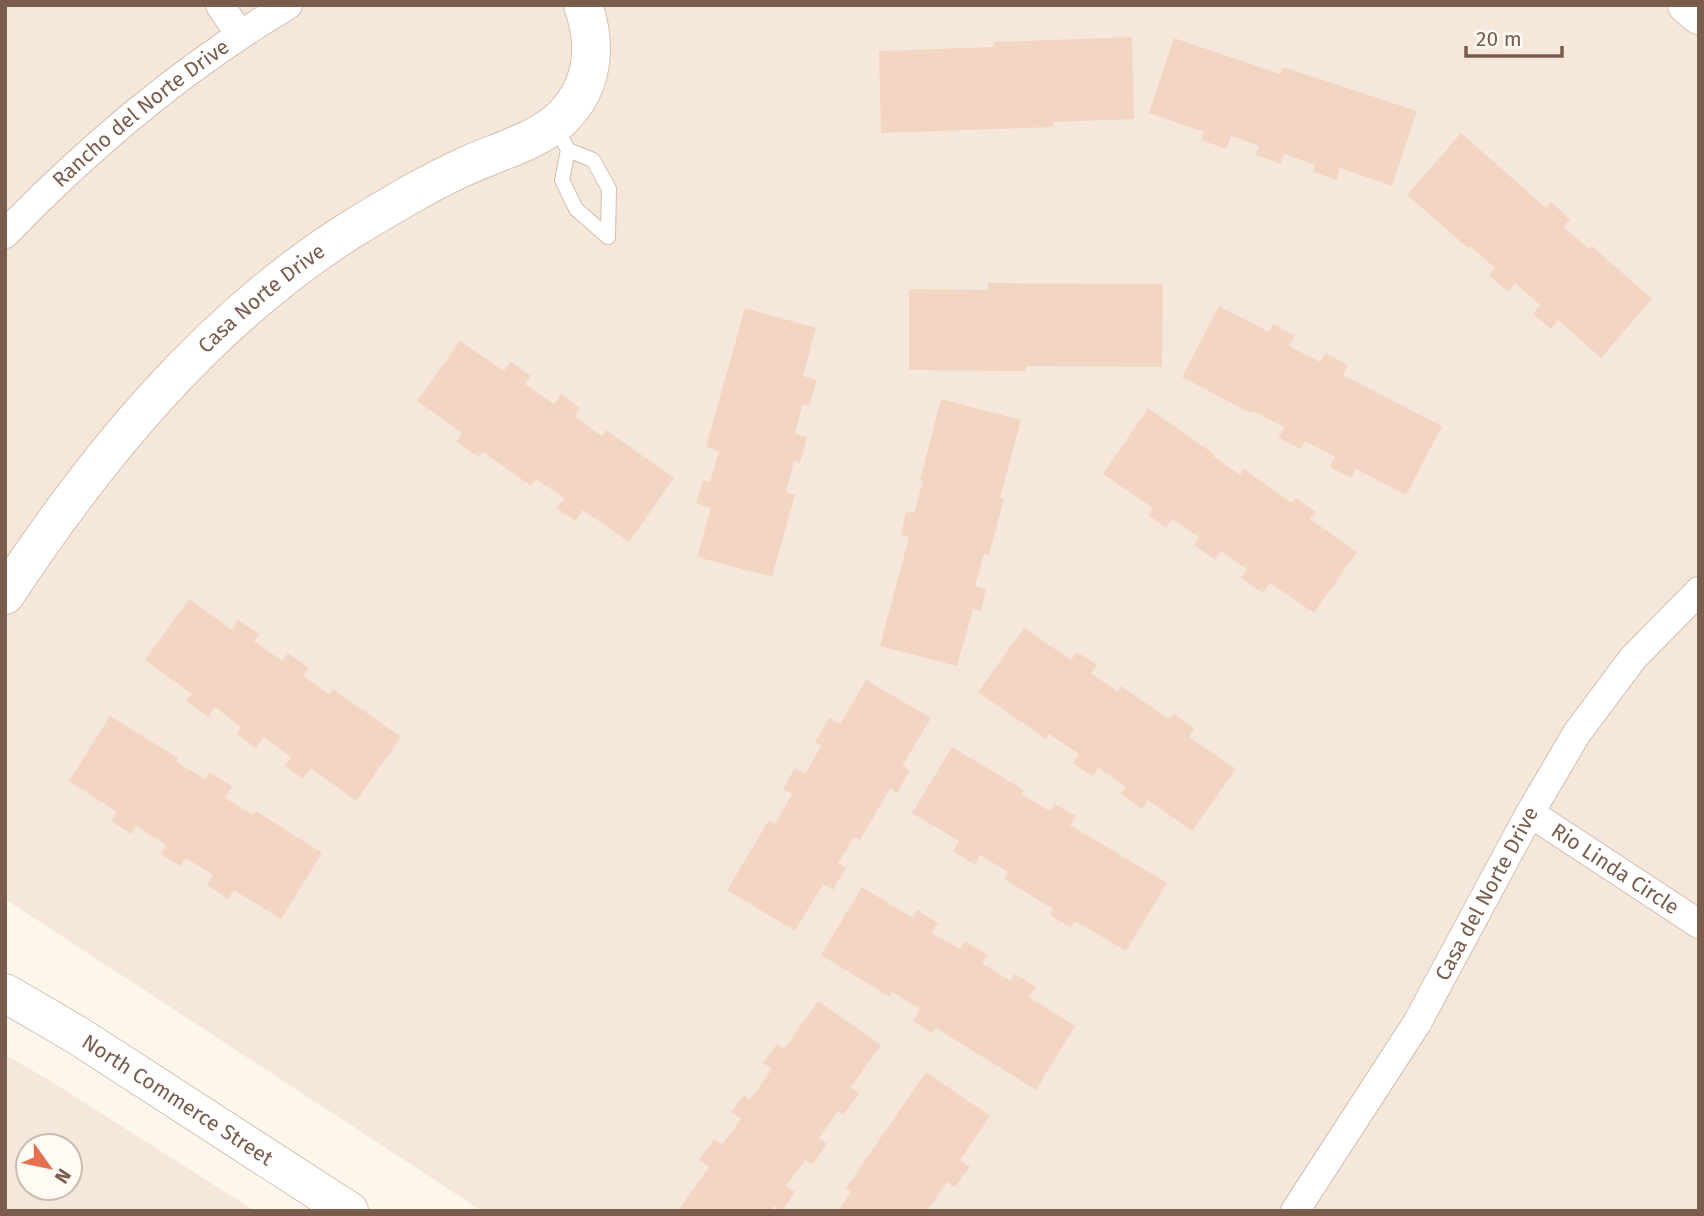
<svg xmlns="http://www.w3.org/2000/svg" width="1704" height="1216" font-family="'Fira Sans',sans-serif">
	<rect width="100%" height="100%" fill="#fdf6ec"/>
	<!-- residential -->
	<g fill="#f5e8da" fill-rule="evenodd">
		<polygon points="5,5 1699,5 1699,1211 482,1211 5,899"/>
		<path d="M5 1055 49 1080 255 1211H5ZM28 1146H70V1188H28Z"/>
	</g>
	<!-- building -->
	<g fill="#f3d5c3">
		<polygon points="1132,37 1134,119 1054,122 1054,127 881,133 879,51 994,47 994,42"/>
		<polygon points="1174,38 1280,74 1283,67 1417,111 1392,186 1340,168 1337,180 1313,172 1315,165 1284,154 1281,164 1256,155 1259,146 1231,136 1226,149 1201,140 1204,132 1149,113"/>
		<polygon points="1461,133 1546,208 1551,202 1570,219 1564,227 1589,249 1592,246 1652,299 1601,358 1558,320 1551,329 1533,314 1540,305 1515,283 1508,292 1489,275 1495,268 1470,246 1468,248 1407,195"/>
		<polygon points="988,283 1163,284 1162,367 1026,366 1026,371 909,370 909,289 988,290"/>
		<polygon points="1219,306 1269,332 1273,324 1295,336 1289,346 1320,362 1325,353 1348,365 1343,375 1442,426 1406,495 1356,469 1351,478 1330,467 1335,457 1305,441 1301,449 1278,438 1284,427 1253,411 1252,414 1182,377"/>
		<polygon points="745,308 816,328 803,376 817,380 809,406 803,404 795,434 807,437 800,463 794,461 786,492 795,495 772,577 697,557 711,508 696,503 703,480 710,482 719,451 706,447"/>
		<polygon points="460,341 504,371 511,362 531,376 525,384 554,404 561,394 580,408 575,417 602,436 606,430 674,478 629,542 583,510 575,521 557,508 564,498 536,479 531,486 483,452 479,457 456,442 462,433 417,401"/>
		<polygon points="941,399 1021,420 1000,498 1004,499 989,555 984,554 975,586 986,589 981,611 973,609 957,666 880,646 909,537 901,535 906,511 914,513 923,481 920,480"/>
		<polygon points="1148,408 1214,454 1213,456 1240,475 1244,469 1292,503 1296,498 1316,512 1310,519 1357,552 1314,613 1270,583 1263,593 1241,578 1247,569 1221,551 1215,560 1194,545 1199,537 1172,519 1166,528 1148,515 1153,508 1103,474"/>
		<polygon points="189,599 232,630 238,620 259,634 254,641 282,661 288,653 309,668 303,676 329,694 333,689 401,737 356,801 311,768 303,779 285,766 291,757 264,737 256,748 237,734 241,727 215,707 208,717 186,701 192,694 145,660"/>
		<polygon points="1024,628 1071,660 1077,652 1097,665 1091,673 1118,692 1121,686 1169,719 1174,714 1194,728 1189,737 1236,769 1192,831 1148,800 1142,809 1121,794 1126,787 1098,768 1093,777 1073,763 1079,754 1049,734 1046,739 978,692"/>
		<polygon points="866,680 931,718 902,766 910,770 897,793 890,789 860,840 854,837 838,863 846,868 833,890 823,884 795,931 727,890 769,820 775,824 792,794 783,789 795,768 805,774 821,746 815,742 829,718 840,724"/>
		<polygon points="110,716 178,758 176,762 205,779 209,772 232,786 225,798 253,815 256,811 322,853 281,919 234,890 228,899 207,885 213,875 186,858 180,866 161,854 166,845 136,826 131,834 111,821 117,812 69,781"/>
		<polygon points="952,747 1024,790 1021,794 1050,811 1055,804 1076,816 1070,825 1167,883 1126,951 1075,921 1071,928 1050,915 1053,909 1004,879 1008,872 980,855 975,865 953,851 959,841 912,813"/>
		<polygon points="862,887 913,918 917,910 938,923 932,933 960,949 965,941 987,955 982,963 1010,981 1015,974 1036,987 1029,997 1075,1026 1036,1090 936,1028 932,1033 913,1021 920,1009 892,992 890,997 821,955"/>
		<polygon points="818,1001 881,1045 851,1087 859,1094 843,1115 838,1111 819,1138 827,1144 812,1165 805,1160 786,1186 795,1192 782,1211 774,1206 771,1211 678,1211 709,1167 699,1160 714,1139 722,1145 741,1119 731,1112 744,1095 750,1100 772,1069 763,1063 777,1044 784,1049"/>
		<polygon points="926,1072 990,1116 960,1160 970,1167 955,1187 947,1182 927,1211 838,1211 851,1192 846,1188"/>
	</g>
	<g fill="none" stroke-linecap="round" stroke-linejoin="round">
		<defs>
			<g id="lane">
				<polyline points="556,127 568,150 562,180 576,209 608,237"/>
				<polyline points="568,150 593,160 609,189 608,237"/>
			</g>
			<g id="street">
				<polyline points="220,5 240,35"/>
				<path id="s1" d="M5 234C90 146 183 68 288 5"/>
				<path id="s2" d="M1530 813 1699 924"/>
				<path id="s3" d="M1295 1211 1417 1023 1530 813 1577 733 1633 658 1699 591"/>
			</g>
			<g id="secondary">
				<polyline points="1687,5 1699,15"/>
				<path id="s4" d="M5 595C98 454 208 320 352 229 390 206 428 183 468 165 499 151 538 141 562 118 594 86 597 45 583 5"/>
				<path id="s5" d="M5 993 77 1035 349 1211"/>
			</g>
		</defs>
		<!-- lane casing -->
		<use href="#lane" stroke="#d1beb0" stroke-width="16"/>
		<!-- street casing -->
		<use href="#street" stroke="#d1beb0" stroke-width="30"/>
		<!-- secondary casing -->
		<use href="#secondary" stroke="#d6c0b0" stroke-width="40"/>
		<!-- lane -->
		<use href="#lane" stroke="#fff" stroke-width="14"/>
		<!-- street -->
		<use href="#street" stroke="#fff" stroke-width="28"/>
		<!-- secondary -->
		<use href="#secondary" stroke="#fff" stroke-width="38"/>
	</g>
	<g text-anchor="middle" dominant-baseline="central" stroke-width="7" stroke-linejoin="round" paint-order="stroke">
		<!-- street labels -->
		<g font-size="21" fill="#7a5c4d" stroke="#fffaf3">
			<text stroke="none"><textPath href="#s1" startOffset="182">Rancho del Norte Drive</textPath></text>
			<text stroke="none"><textPath href="#s4" startOffset="394">Casa Norte Drive</textPath></text>
			<text stroke="none"><textPath href="#s2" startOffset="102">Rio Linda Circle</textPath></text>
			<text stroke="none"><textPath href="#s3" startOffset="371">Casa del Norte Drive</textPath></text>
			<text stroke="none"><textPath href="#s5" startOffset="203">North Commerce Street</textPath></text>
		</g>
	</g>
	<!-- border -->
	<rect width="1704" height="1216" fill="none" stroke="#7a5c4d" stroke-width="14"/>
	<!-- north arrow -->
	<g transform="translate(49 1167) rotate(123)"><circle r="33" fill="#fffaf3" stroke="#cabbb1" stroke-width="2"/>
	<path d="M0-5L12 26L0 18L-12 26Z" fill="#e76f51"/>
	<text y="-10" font-size="19" font-weight="bold" text-anchor="middle" fill="#7a5c4d">N</text>
	</g>
	<!-- scale -->
	<path d="M1466 46v10h96v-10" fill="none" stroke="#7a5c4d" stroke-width="3.5"/>
	<text x="1476" y="46" font-size="21" fill="#7a5c4d" stroke="#fffaf3" stroke-width="5" paint-order="stroke">20 m</text>
</svg>
